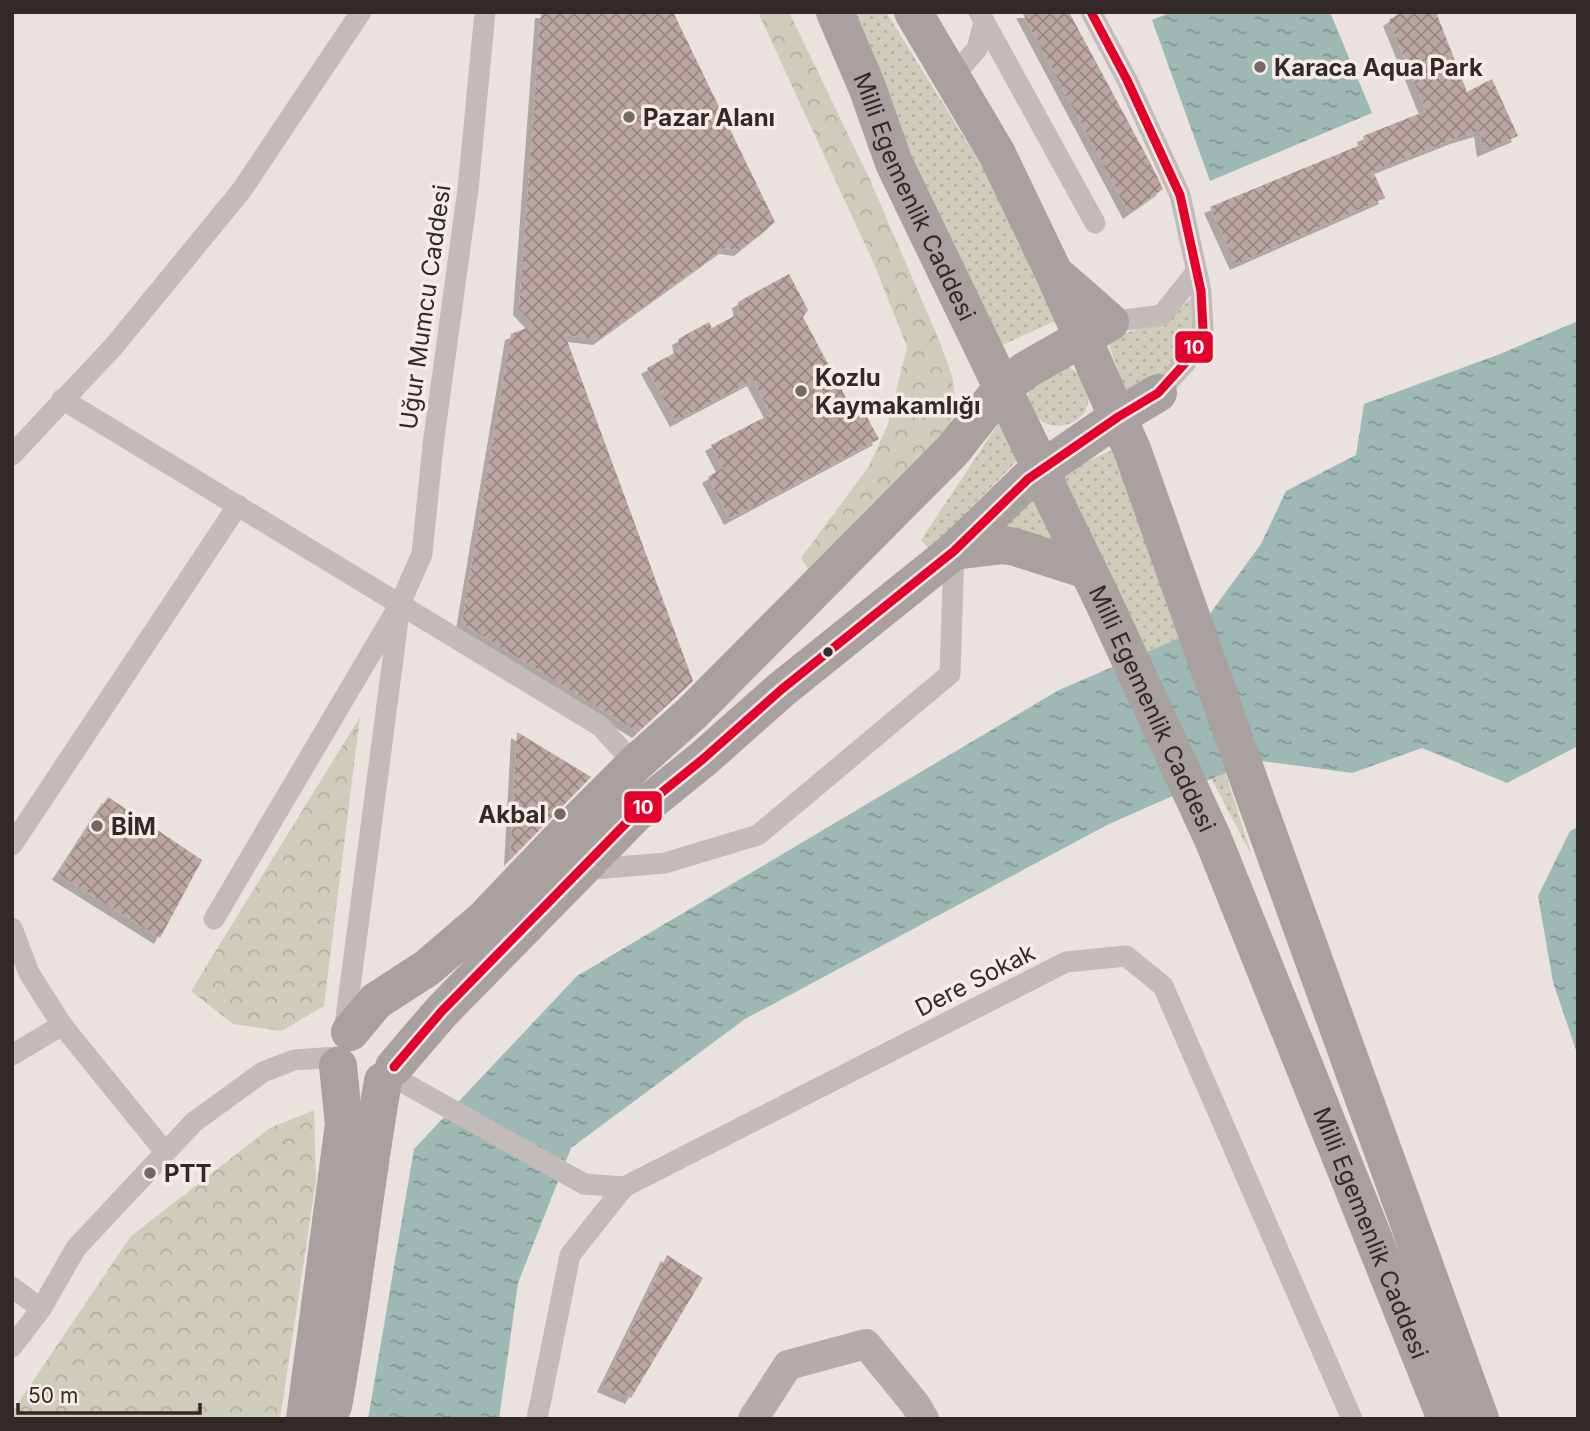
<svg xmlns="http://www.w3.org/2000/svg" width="1590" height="1431" font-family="Inter,sans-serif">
	<defs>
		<pattern id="grass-dots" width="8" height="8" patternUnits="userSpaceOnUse" patternTransform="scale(1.75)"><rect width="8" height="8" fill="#cecdbb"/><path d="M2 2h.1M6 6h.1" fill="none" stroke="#b1b0a1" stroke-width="1.8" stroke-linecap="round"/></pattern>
		<pattern id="forest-crowns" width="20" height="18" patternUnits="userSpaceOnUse" patternTransform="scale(1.75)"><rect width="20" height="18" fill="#cecdbb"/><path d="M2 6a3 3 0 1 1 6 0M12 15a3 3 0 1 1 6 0" fill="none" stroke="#b1b0a1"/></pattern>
		<pattern id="water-ripples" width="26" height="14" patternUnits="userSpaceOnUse" patternTransform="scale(1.75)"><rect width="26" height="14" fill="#9eb9b3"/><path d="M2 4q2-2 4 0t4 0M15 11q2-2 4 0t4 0" fill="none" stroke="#819692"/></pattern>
		<pattern id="building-cross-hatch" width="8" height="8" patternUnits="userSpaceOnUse" patternTransform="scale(1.75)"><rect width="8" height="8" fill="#bca5a3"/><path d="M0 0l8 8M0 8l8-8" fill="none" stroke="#998685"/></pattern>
		<filter id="shadow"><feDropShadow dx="-6" dy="6" stdDeviation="0" flood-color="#0004"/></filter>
	</defs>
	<rect width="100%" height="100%" fill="#eae2df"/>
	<!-- grass -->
	<g fill="url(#grass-dots)">
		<polygon points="849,12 886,12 1008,208 1066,316 996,348 943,230"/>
		<polygon points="1194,295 1195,324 1179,355 1157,378 1128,397 1107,340 1173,316"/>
		<path d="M1069 367C1077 372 1080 375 1084 383 1108 427 1027 449 1028 389Z"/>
		<polygon points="998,424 1018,460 930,549 921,540"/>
		<polygon points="1121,446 1252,856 1053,477"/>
		<polygon points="1039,491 1058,554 988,532"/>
	</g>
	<!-- forest -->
	<g fill="url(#forest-crowns)">
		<polygon points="758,12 789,12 870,180 939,340 952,376 956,404 948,431 810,572 801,558 869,466 888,424 907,347 874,264"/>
		<polygon points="360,717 324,1006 282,1031 233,1024 191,991"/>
		<polygon points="314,1110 316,1181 280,1419 12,1419 12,1412 131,1236 270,1128"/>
	</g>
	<!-- water -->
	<g fill="url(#water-ripples)">
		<polygon points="1171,12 1330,12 1372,113 1210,181 1152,20"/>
		<polygon points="1578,321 1578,746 1507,783 1422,748 1352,773 1254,760 1107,825 745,1019 571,1148 518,1283 499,1419 368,1419 414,1149 577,976 1059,690 1198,630 1261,544 1286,491 1356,455 1364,404 1500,354"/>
		<polygon points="1578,827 1578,1056 1553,982 1538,896 1570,831"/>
	</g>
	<!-- building -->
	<g fill="url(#building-cross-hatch)" filter="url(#shadow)">
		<polygon points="541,12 673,12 775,222 740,250 725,248 599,339 565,335 693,681 638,732 462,623 511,334 534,325 519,309"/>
		<polygon points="1022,12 1069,12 1153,168 1163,189 1129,213"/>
		<polygon points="1401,12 1436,12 1467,92 1492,79 1518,136 1483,151 1480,131 1456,138 1373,171 1385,198 1236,264 1210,207 1365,143 1363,136 1426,111 1389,20"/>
		<polygon points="789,274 808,310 803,317 851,407 859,403 879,439 730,519 708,477 723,468 711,445 771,414 753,380 676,421 647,368 680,350 678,339 709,322 712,328 740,313 738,302"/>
		<polygon points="517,732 591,777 510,860"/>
		<polygon points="108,797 202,860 160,938 58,874"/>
		<polygon points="667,1255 703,1278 631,1398 603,1386"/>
	</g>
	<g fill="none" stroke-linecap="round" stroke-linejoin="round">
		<!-- street -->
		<g stroke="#c3bbb9" stroke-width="21">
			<polyline points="979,12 1095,223"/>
			<polyline points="1091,12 1127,80 1180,195 1201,291 1203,330 1186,362 1158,393"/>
			<polyline points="953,76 977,49 984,22"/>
			<polyline points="1110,322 1162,315 1196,272"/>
			<polyline points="62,399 600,726 635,764"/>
			<polyline points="12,455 114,346 241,191 361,12"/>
			<polyline points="12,845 238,505"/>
			<polyline points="583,870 665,863 758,835 950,674 954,551"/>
			<polyline points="214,919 400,604 422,554 433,445 468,189 485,12"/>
			<polyline points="12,928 29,973 62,1025 165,1152"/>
			<polyline points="344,1033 399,613"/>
			<polyline points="12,1055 62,1025"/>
			<polyline points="390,1075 584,1184 624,1187 1066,962 1126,956 1163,986 1352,1419"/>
			<polyline points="12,1287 41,1309"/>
			<polyline points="12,1347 41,1309 76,1248 194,1122 263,1072 294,1060 337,1057"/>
			<polyline points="537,1419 570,1255 624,1187"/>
		</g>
		<!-- secondary -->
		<polyline stroke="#b4aca9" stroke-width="30" points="753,1419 788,1365 866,1344 915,1404 924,1419"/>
		<!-- highway -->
		<g stroke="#a9a19f" stroke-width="38">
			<path id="s1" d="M835 12 867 87 894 163 1041 468 1051 494 1103 601 1213 839 1446 1419"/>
			<polyline points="913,12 997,154 1054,273 1133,452 1258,806 1480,1419"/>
			<polyline points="954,551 1003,545 1015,547 1087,570"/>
			<polyline points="350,1032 376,1001 427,968 483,920 568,831 635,764 692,713 953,450 1002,388 1026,370 1110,322 1061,279"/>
			<polyline points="394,1067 442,1011 635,814 703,759 782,689 954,551 1028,479 1118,417 1158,393"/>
			<path d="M333 1406C353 1298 364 1189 383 1081"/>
			<polyline points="305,1419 344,1124 338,1066"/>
		</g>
		<defs>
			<polyline id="bus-1" points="394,1067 442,1011 635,814 703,759 782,689 954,551 1028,479 1118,417 1158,393 1186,362 1203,330 1201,291 1180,195 1127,80 1091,12"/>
		</defs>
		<!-- bus-1 casing -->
		<use href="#bus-1" stroke="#f7ece7" stroke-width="14"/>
		<!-- bus-1 -->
		<use href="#bus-1" stroke="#e4002b" stroke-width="9"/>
	</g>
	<!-- markers -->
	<g fill="#736a68" stroke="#f7ece7" stroke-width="2.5">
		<circle cx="1260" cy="67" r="7"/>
		<circle cx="629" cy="117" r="7"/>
		<circle cx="801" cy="391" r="7"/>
		<circle cx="560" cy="814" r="7"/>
		<circle cx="97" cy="826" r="7"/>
		<circle cx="150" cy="1173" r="7"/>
	</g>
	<circle fill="#332928" stroke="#f7ece7" stroke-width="2.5" cx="828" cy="652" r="6"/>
	<g text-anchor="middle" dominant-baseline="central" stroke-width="7" stroke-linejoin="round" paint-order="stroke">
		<!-- poi labels -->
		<g font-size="24" font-weight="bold" fill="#332928" stroke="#f7ece7" text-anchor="start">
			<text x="1274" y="67">Karaca Aqua Park</text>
			<text x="643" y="117">Pazar Alanı</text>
			<text x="815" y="377">Kozlu<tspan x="815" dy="28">Kaymakamlığı</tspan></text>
			<text x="546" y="814" text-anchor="end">Akbal</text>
			<text x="111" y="826">BİM</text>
			<text x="164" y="1173">PTT</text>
		</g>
		<!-- street labels -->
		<g font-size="24" fill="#332928" stroke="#f7ece7">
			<text stroke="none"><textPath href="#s1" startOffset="201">Milli Egemenlik Caddesi</textPath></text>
			<text transform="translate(425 307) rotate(-82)">Uğur Mumcu Caddesi</text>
			<text stroke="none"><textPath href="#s1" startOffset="766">Milli Egemenlik Caddesi</textPath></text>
			<text transform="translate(975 980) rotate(-27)">Dere Sokak</text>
			<text stroke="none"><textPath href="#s1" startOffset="1334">Milli Egemenlik Caddesi</textPath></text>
		</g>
	</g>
	<g stroke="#f7ece7" stroke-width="2.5">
		<rect x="1174" y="330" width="40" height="34" rx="7" fill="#e4002b"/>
		<rect x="623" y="790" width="40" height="34" rx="7" fill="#e4002b"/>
	</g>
	<g font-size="19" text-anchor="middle" font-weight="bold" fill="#fff">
		<text x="1194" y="354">10</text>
		<text x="643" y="814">10</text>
	</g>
	<!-- border -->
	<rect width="1590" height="1431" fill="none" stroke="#332928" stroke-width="28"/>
	<!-- scale -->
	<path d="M18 1403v10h182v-10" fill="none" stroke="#332928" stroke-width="3.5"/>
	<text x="28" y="1403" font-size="21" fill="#332928" stroke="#f7ece7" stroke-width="5" paint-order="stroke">50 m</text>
</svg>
